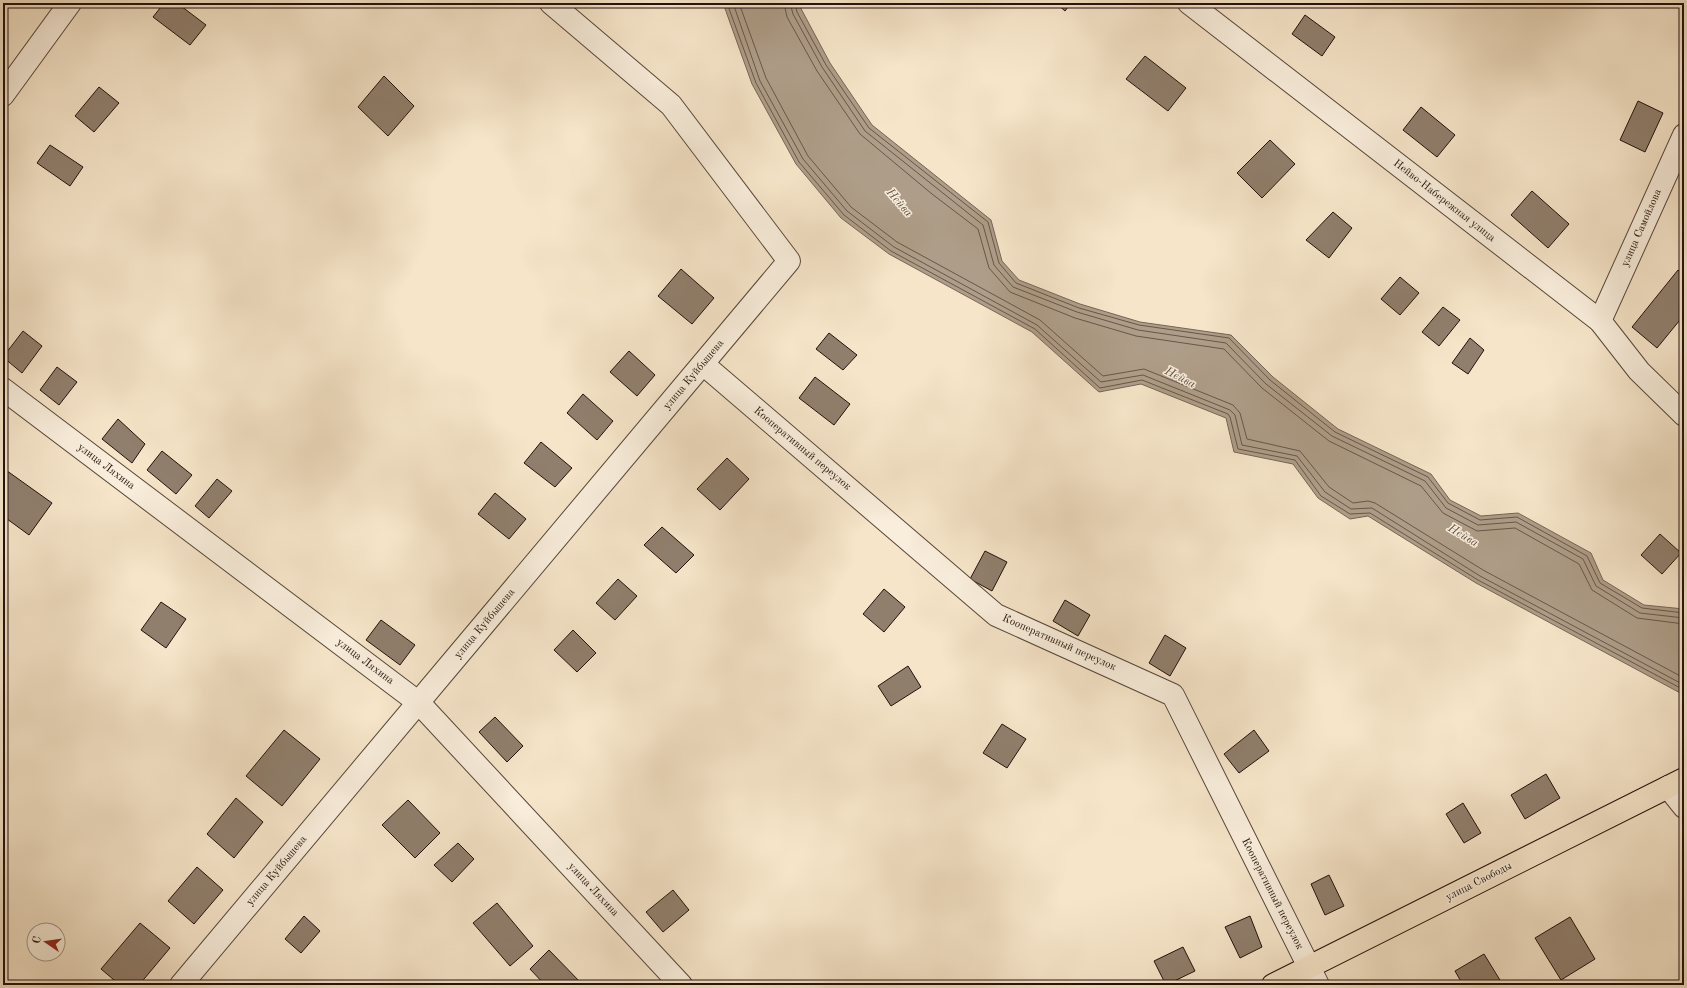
<svg xmlns="http://www.w3.org/2000/svg" width="1687" height="988" font-family="'Old Standard TT',serif">
	<rect width="100%" height="100%" fill="#f6e5c9"/>
	<filter id="stains"><feTurbulence type="fractalNoise" baseFrequency=".005" numOctaves="4"/><feColorMatrix values="0 0 0 0 .2 0 0 0 0 .09 0 0 0 0 .02 0 0 0 .5 -.17"/></filter>
	<radialGradient id="worn" r=".72"><stop offset=".6" stop-color="#630" stop-opacity="0"/><stop offset="1" stop-color="#630" stop-opacity=".3"/></radialGradient>
	<!-- water -->
	<polygon fill="#ae9d88" stroke="#766556" points="723,3 798,3 830,63 872,125 991,220 1002,261 1019,280 1080,304 1140,322 1231,335 1273,377 1338,429 1431,474 1450,500 1481,516 1518,513 1591,553 1603,580 1644,605 1684,609 1684,695 1476,583 1368,516 1350,519 1318,498 1293,464 1234,452 1226,418 1141,384 1099,392 1032,332 889,254 841,218 796,164 752,84"/>
	<g fill="none" stroke-linecap="round" stroke-linejoin="round">
		<!-- shore -->
		<g stroke="#685749" stroke-width="1">
			<polyline points="727,3 756,83 799,162 844,215 891,251 1035,329 1100,388 1142,380 1228,414 1230,417 1238,449 1295,460 1321,496 1350,514 1370,513 1478,580 1684,690"/>
			<polyline points="733,3 760,81 803,159 847,211 894,247 1037,325 1101,382 1143,375 1230,410 1235,415 1242,445 1297,456 1325,492 1351,509 1372,508 1480,576 1684,685"/>
			<polyline points="739,3 766,78 808,156 851,207 897,242 1040,320 1103,376 1144,369 1233,405 1240,413 1247,439 1300,451 1329,487 1353,503 1368,501 1375,503 1483,570 1684,678"/>
			<polyline points="784,3 787,17 817,71 860,134 932,194 978,229 989,268 1010,292 1075,318 1136,336 1224,349 1262,388 1329,441 1421,486 1443,513 1477,531 1515,528 1579,564 1592,590 1637,618 1684,624"/>
			<polyline points="790,3 793,14 822,67 865,131 983,225 994,265 1013,287 1077,312 1138,330 1226,343 1266,384 1332,436 1425,481 1446,508 1478,525 1516,522 1583,559 1596,586 1640,613 1684,618"/>
			<polyline points="795,3 797,12 826,65 869,128 988,222 999,263 1016,283 1079,308 1139,325 1229,338 1270,380 1335,432 1428,477 1448,503 1480,520 1517,517 1587,556 1600,583 1642,608 1684,613"/>
		</g>
	</g>
	<!-- building -->
	<g fill="#907f6d" stroke="#22110a">
		<polygon points="164,3 177,3 206,25 190,45 153,17"/>
		<polygon points="1056,3 1071,3 1065,11"/>
		<polygon points="1305,15 1335,37 1322,56 1292,34"/>
		<polygon points="1145,56 1186,88 1168,111 1126,79"/>
		<polygon points="384,76 414,106 388,136 358,107"/>
		<polygon points="99,87 119,103 94,132 75,116"/>
		<polygon points="1638,101 1663,113 1645,152 1620,140"/>
		<polygon points="1421,107 1455,135 1437,157 1403,130"/>
		<polygon points="1270,140 1295,164 1262,198 1237,173"/>
		<polygon points="50,145 83,167 70,186 37,163"/>
		<polygon points="1532,191 1569,224 1548,248 1511,215"/>
		<polygon points="1333,212 1352,228 1329,258 1306,240"/>
		<polygon points="681,269 714,298 692,324 658,296"/>
		<polygon points="1678,270 1684,275 1684,315 1657,348 1632,327"/>
		<polygon points="1400,277 1419,293 1400,315 1381,299"/>
		<polygon points="1443,307 1460,320 1439,346 1422,332"/>
		<polygon points="23,331 42,346 22,373 3,357"/>
		<polygon points="829,333 857,355 843,370 816,349"/>
		<polygon points="1470,338 1484,350 1468,374 1452,363"/>
		<polygon points="629,351 655,375 637,396 610,372"/>
		<polygon points="57,367 77,382 59,405 40,390"/>
		<polygon points="815,377 850,404 834,425 799,398"/>
		<polygon points="583,394 613,421 597,440 567,413"/>
		<polygon points="118,419 145,444 132,463 102,439"/>
		<polygon points="541,442 572,468 555,487 524,463"/>
		<polygon points="162,451 192,475 176,494 147,470"/>
		<polygon points="727,458 749,479 720,510 697,489"/>
		<polygon points="3,468 52,503 29,535 3,516"/>
		<polygon points="217,479 232,491 209,518 195,506"/>
		<polygon points="495,493 526,519 509,539 478,514"/>
		<polygon points="662,527 694,555 676,573 644,545"/>
		<polygon points="1660,534 1681,553 1662,574 1641,555"/>
		<polygon points="985,551 1007,562 992,591 970,579"/>
		<polygon points="618,579 637,596 615,620 596,603"/>
		<polygon points="884,589 905,607 884,632 863,614"/>
		<polygon points="1065,600 1090,615 1078,636 1053,621"/>
		<polygon points="161,602 186,619 166,648 141,630"/>
		<polygon points="381,620 415,645 400,665 366,640"/>
		<polygon points="573,630 596,653 577,672 554,650"/>
		<polygon points="1165,635 1186,648 1170,676 1149,663"/>
		<polygon points="908,666 921,687 891,706 878,686"/>
		<polygon points="495,717 523,746 507,762 479,732"/>
		<polygon points="1002,724 1026,739 1007,768 983,753"/>
		<polygon points="284,730 320,759 282,806 246,776"/>
		<polygon points="1254,730 1269,751 1239,773 1224,754"/>
		<polygon points="1546,774 1560,798 1525,819 1511,795"/>
		<polygon points="236,798 263,822 234,858 207,834"/>
		<polygon points="408,800 440,833 415,858 382,825"/>
		<polygon points="1463,803 1481,833 1464,843 1446,814"/>
		<polygon points="458,843 474,859 452,882 434,865"/>
		<polygon points="197,867 223,890 194,924 168,901"/>
		<polygon points="1329,875 1344,906 1325,915 1311,884"/>
		<polygon points="673,890 689,910 663,932 646,912"/>
		<polygon points="497,903 533,946 510,966 473,923"/>
		<polygon points="304,916 320,931 301,953 285,939"/>
		<polygon points="1250,916 1262,947 1240,958 1225,927"/>
		<polygon points="1570,917 1595,959 1561,980 1535,938"/>
		<polygon points="140,923 170,948 139,985 120,985 101,969"/>
		<polygon points="1183,947 1195,971 1166,985 1154,961"/>
		<polygon points="549,950 583,985 545,985 530,969"/>
		<polygon points="1484,954 1503,985 1463,985 1455,971"/>
	</g>
	<g fill="none" stroke-linecap="round" stroke-linejoin="round">
		<defs>
			<g id="minor">
				<polyline points="1189,3 1600,321 1639,371 1684,415"/>
				<polyline points="3,95 70,3"/>
				<polyline points="1600,321 1684,135"/>
				<polyline points="703,364 996,615 1173,695 1318,985"/>
				<polyline points="3,389 419,703 681,985"/>
				<polyline points="1668,787 1684,807"/>
				<polyline points="181,985 789,261 671,105 551,3"/>
			</g>
			<polyline id="major" points="1273,985 1684,779"/>
		</defs>
		<!-- minor casing -->
		<use href="#minor" stroke="#57463a" stroke-width="24"/>
		<!-- major casing -->
		<use href="#major" stroke="#22110a" stroke-width="24"/>
		<!-- minor -->
		<use href="#minor" stroke="#f9eedc" stroke-width="22"/>
		<!-- major -->
		<use href="#major" stroke="#f6e5c9" stroke-width="22"/>
	</g>
	<g text-anchor="middle" dominant-baseline="central" stroke-width="3" stroke-linejoin="round" paint-order="stroke">
		<!-- street labels -->
		<g font-size="11" fill="#22110a" stroke="#f9eedc">
			<text transform="translate(1444 201) rotate(38)">Нейво-Набережная улица</text>
			<text transform="translate(1642 228) rotate(-66)">улица Самойлова</text>
			<text transform="translate(694 375) rotate(-50)">улица Куйбышева</text>
			<text transform="translate(802 449) rotate(40)">Кооперативный переулок</text>
			<text transform="translate(106 467) rotate(37)">улица Ляхина</text>
			<text transform="translate(485 624) rotate(-50)">улица Куйбышева</text>
			<text transform="translate(1059 643) rotate(24)">Кооперативный переулок</text>
			<text transform="translate(365 662) rotate(37)">улица Ляхина</text>
			<text transform="translate(277 871) rotate(-50)">улица Куйбышева</text>
			<text transform="translate(1479 882) rotate(-27)">улица Свободы</text>
			<text transform="translate(593 890) rotate(47)">улица Ляхина</text>
			<text transform="translate(1272 894) rotate(63)">Кооперативный переулок</text>
		</g>
		<!-- water labels -->
		<g font-size="12" font-style="italic" fill="#615043" stroke="#f9eedc">
			<text transform="translate(899 203) rotate(49)">Нейва</text>
			<text transform="translate(1180 378) rotate(27)">Нейва</text>
			<text transform="translate(1463 536) rotate(31)">Нейва</text>
		</g>
	</g>
	<!-- margin -->
	<rect width="1687" height="988" fill="none" stroke="#f6e5c9" stroke-width="16"/>
	<rect x="4" y="4" width="1679" height="980" fill="none" stroke="#22110a" stroke-width="2"/>
	<rect x="8" y="8" width="1671" height="972" fill="none" stroke="#22110a"/>
	<!-- north arrow -->
	<g transform="translate(46 942) rotate(283)"><circle r="19" fill="#f9eedc" stroke="#a39688"/>
	<path d="M0-3L7 15L0 10L-7 15Z" fill="#8f2418"/>
	<text y="-6" font-size="11" font-weight="bold" text-anchor="middle" fill="#22110a">С</text>
	</g>
	<rect width="100%" height="100%" filter="url(#stains)"/>
	<rect width="100%" height="100%" fill="url(#worn)"/>
</svg>
